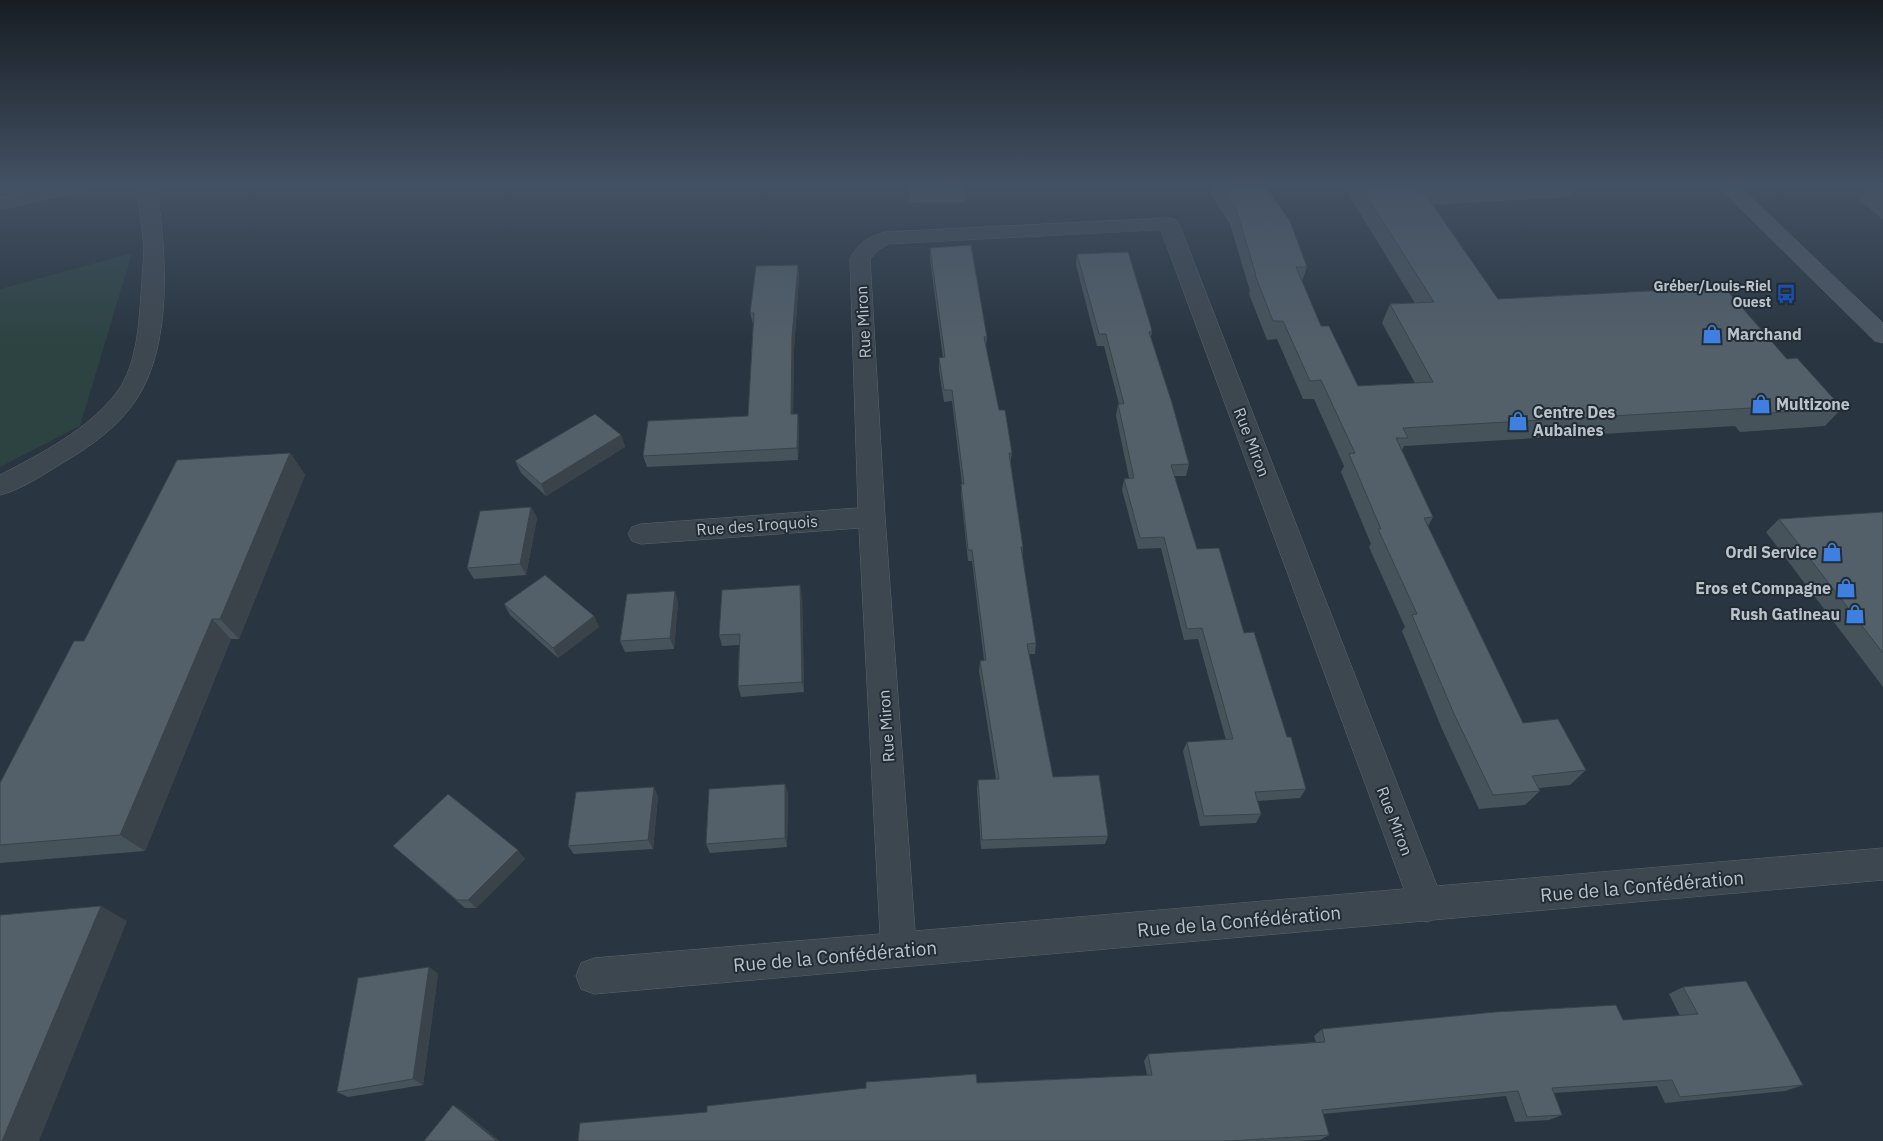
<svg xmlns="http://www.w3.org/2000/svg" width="1883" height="1141" font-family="'IBM Plex Sans',sans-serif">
	<rect width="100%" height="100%" fill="#293540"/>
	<!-- green -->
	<g fill="#2c4342">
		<polygon points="0,184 85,184 0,204"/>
		<polygon points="132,253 80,426 0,467 0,289"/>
	</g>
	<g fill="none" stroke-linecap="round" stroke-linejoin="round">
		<defs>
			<g id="minor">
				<polygon points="61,184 95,184 92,188 0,210 0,198"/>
				<path d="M136 184H156C166 248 174 343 136 400 119 426 91 446 64 462 44 474 23 489 0 495V475C42 453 88 430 117 392 139 362 139 317 142 282 142 271 144 260 144 248 142 227 139 205 136 184Z"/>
				<path d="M1169 218 1176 220 1179 224 1437 886 1883 848V880L1432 920 1427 922 1424 921 594 994 581 989 576 976 581 963 594 958 880 934 859 528 641 544 632 541 628 534 632 527 641 524 858 508 850 259C858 243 869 236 886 232ZM1161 230 1404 889 915 931 885 517 870 259 878 250 888 244Z"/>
			</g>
			<polygon id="secondary" points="1716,184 1737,184 1883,323 1883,343 1875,341"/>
		</defs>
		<!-- minor casing -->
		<use href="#minor" stroke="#5b656d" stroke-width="1"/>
		<!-- secondary casing -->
		<use href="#secondary" stroke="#5b656d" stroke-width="1"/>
		<!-- minor -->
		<use href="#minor" fill="#3d4750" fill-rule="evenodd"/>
		<!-- secondary -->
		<use href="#secondary" fill="#4c5763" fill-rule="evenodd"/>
	</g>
	<!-- wall -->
	<g fill="#47535b">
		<polygon points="909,184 965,190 965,202 909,203"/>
		<polygon points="1212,184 1264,184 1307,267 1302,281 1321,326 1358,386 1415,383 1382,323 1390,304 1415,303 1342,184 1577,184 1570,197 1433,205 1498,299 1787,359 1842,408 1825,426 1740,432 1735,426 1404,446 1402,450 1433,517 1428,526 1523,723 1586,770 1570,785 1539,788 1540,791 1525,805 1479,809 1442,729 1402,631 1405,627 1369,547 1371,544 1341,472 1344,466 1314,399 1303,399 1277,339 1267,340 1249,294 1250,291 1230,224 1210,193"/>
		<polygon points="1870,184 1883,184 1883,220 1859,199"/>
		<polygon points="930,248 987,337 986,347 999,410 1012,453 1010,465 1023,547 1022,557 1036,643 1035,654 1029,654 1053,777 1108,836 1105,844 981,849 977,789 978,780 996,779 979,671 980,661 984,660 972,561 968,561 961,495 961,484 962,484 952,401 944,402 939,370 939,358 943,358 930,259"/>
		<polygon points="1077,254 1152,331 1151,337 1189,464 1186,476 1174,476 1197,549 1244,633 1287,737 1306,789 1300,798 1257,801 1261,814 1256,823 1200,826 1183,751 1187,742 1226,740 1198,639 1184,640 1161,548 1138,549 1122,490 1124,479 1129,478 1116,416 1118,404 1119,404 1104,346 1097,346 1076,265"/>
		<polygon points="798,265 799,277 794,349 793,414 799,425 798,460 647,467 643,456 748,416 753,324 750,313"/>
		<polygon points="621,435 625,447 546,496 521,473 515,461"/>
		<polygon points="290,453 305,475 239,639 231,639 145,851 0,863 0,783"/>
		<polygon points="531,507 537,518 526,575 474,579 467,568"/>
		<polygon points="1883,512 1883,687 1766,532 1779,519"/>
		<polygon points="802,596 804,692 741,697 738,686 739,645 722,646 719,635"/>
		<polygon points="678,602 674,649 625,652 620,641"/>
		<polygon points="504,604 594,616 599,627 558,658 510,615"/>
		<polygon points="785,784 788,794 787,847 710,853 706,844"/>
		<polygon points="658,796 653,849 574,854 568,846"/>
		<polygon points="393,846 525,859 476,908 465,908"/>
		<polygon points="429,967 438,974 423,1085 348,1097 337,1092"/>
		<polygon points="1683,987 1803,1085 1785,1091 1665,1103 1657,1086 1554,1093 1562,1115 1549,1120 1515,1122 1506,1096 1323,1114 1329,1135 1320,1140 1298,1141 578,1141 707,1112 977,1083 1147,1075 1144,1061 1148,1054 1316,1042 1314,1036 1322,1029 1623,1020 1680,1016 1669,994"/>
	</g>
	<!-- shaded-wall -->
	<g fill="#3a434a">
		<polygon points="798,265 799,277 794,349 793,426 791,414 792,337"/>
		<polygon points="798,414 799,425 798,460 797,448"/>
		<polygon points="621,435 625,447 546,496 541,484"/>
		<polygon points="290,453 305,475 239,639 220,619"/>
		<polygon points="531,507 537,518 526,575 520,564"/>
		<polygon points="800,585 802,596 804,692 802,682"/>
		<polygon points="675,591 678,602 674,649 670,638"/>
		<polygon points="594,616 599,627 558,658 553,648"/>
		<polygon points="212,619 231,639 145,851 120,835"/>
		<polygon points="785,784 788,794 787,847 785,838"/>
		<polygon points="654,787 658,796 653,849 648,840"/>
		<polygon points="518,850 525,859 476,908 468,900"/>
		<polygon points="101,906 127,921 39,1141 2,1141"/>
		<polygon points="429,967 438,974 423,1085 413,1079"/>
		<polygon points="453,1105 462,1110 500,1141 497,1141"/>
	</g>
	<!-- building -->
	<g fill="#53606a" stroke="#3a434a">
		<polygon points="909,184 965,184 965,190 909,192"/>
		<polygon points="1220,184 1264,184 1290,221 1307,267 1296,267 1321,326 1329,326 1358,386 1433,382 1390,304 1434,302 1359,184 1491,184 1421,188 1498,299 1724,287 1787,359 1797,358 1842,408 1756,414 1751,408 1403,428 1408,438 1396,438 1433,517 1424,518 1523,723 1558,719 1586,770 1532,776 1540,791 1493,795 1454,714 1412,615 1417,614 1378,529 1381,529 1349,454 1355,453 1321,380 1310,381 1283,321 1273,321 1255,275 1256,275 1235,206"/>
		<polygon points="971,245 987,337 984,337 999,410 1005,410 1012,453 1009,453 1023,547 1021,547 1036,643 1027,644 1053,777 1099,775 1108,836 982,840 978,780 999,779 980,661 986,660 972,550 968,550 961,484 964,484 952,390 944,390 939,358 945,357 930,248"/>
		<polygon points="1128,252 1149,320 1152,331 1149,332 1172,403 1189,464 1171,465 1197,549 1219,548 1244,633 1254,632 1287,737 1291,737 1306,789 1255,792 1261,814 1204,816 1187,742 1233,739 1202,628 1187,629 1164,537 1140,538 1124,479 1134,478 1118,404 1124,404 1106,334 1099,334 1077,254"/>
		<polygon points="798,265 792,337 791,414 798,414 797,448 643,456 648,421 748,416 754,313 750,313 756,266"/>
		<polygon points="595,414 621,435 541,484 515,461"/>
		<polygon points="290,453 220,619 212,619 120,835 0,845 0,783 74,641 84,641 177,460"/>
		<polygon points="531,507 520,564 467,568 480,511"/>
		<polygon points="1883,512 1883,653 1779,519"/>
		<polygon points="545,575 594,616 553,648 504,604"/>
		<polygon points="800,585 802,682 738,686 740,634 719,635 722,590"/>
		<polygon points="675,591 670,638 620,641 627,594"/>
		<polygon points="785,784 785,838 706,844 709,789"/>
		<polygon points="654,787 648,840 568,846 576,792"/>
		<polygon points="448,794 518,850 468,900 457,900 393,846"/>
		<polygon points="101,906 2,1141 0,1141 0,915"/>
		<polygon points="429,967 413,1079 337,1092 358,978"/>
		<polygon points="1746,981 1803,1085 1680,1097 1672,1080 1552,1088 1562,1115 1527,1117 1518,1091 1322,1110 1329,1135 1229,1141 578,1141 580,1123 707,1112 707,1106 866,1088 866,1082 976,1074 977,1083 1152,1075 1148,1054 1325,1042 1322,1029 1495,1012 1616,1005 1623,1020 1698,1014 1683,987"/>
		<polygon points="453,1105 497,1141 424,1141"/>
	</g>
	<!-- sky -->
	<linearGradient id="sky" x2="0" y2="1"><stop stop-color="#171d23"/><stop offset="0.54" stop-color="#435164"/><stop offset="1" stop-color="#435164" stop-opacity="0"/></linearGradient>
	<rect width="1883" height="343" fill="url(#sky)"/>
	<!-- icons -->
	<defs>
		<symbol id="bus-bare" viewBox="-9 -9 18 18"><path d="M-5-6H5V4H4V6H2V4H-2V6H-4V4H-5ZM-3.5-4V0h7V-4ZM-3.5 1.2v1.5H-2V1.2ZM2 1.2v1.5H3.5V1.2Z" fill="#1a4fb4" stroke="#222c35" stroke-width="2.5" paint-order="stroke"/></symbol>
		<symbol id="shop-bare" viewBox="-9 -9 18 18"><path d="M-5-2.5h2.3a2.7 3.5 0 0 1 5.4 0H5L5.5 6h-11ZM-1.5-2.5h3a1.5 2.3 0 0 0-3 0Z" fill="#3f7fe0" stroke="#222c35" stroke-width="2.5" paint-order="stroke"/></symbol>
	</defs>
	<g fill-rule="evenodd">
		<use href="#bus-bare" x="1772" y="280" width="28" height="28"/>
		<use href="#shop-bare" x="1698" y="320" width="28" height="28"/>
		<use href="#shop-bare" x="1747" y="390" width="28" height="28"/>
		<use href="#shop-bare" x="1504" y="407" width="28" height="28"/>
		<use href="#shop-bare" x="1818" y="538" width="28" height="28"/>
		<use href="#shop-bare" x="1832" y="574" width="28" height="28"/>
		<use href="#shop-bare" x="1841" y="600" width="28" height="28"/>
	</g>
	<g text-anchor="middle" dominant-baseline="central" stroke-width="4" stroke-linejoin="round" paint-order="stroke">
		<!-- far-poi labels -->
		<g font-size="14" font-weight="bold" fill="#bac2ca" stroke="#222c35" text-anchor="end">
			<text x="1771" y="286">Gréber/Louis-Riel<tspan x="1771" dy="16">Ouest</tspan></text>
		</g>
		<!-- street labels -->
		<g font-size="16" fill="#bac2ca" stroke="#222c35">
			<text transform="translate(863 322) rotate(-93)">Rue Miron</text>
			<text transform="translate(1252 442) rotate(69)">Rue Miron</text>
			<text transform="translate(757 525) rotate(-4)">Rue des Iroquois</text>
			<text transform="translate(886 726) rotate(-94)">Rue Miron</text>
			<text transform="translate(1395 821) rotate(69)">Rue Miron</text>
		</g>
		<!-- poi labels -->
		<g font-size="16" font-weight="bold" fill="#bac2ca" stroke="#222c35" text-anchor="start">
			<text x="1727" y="334">Marchand</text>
			<text x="1776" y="404">Multizone</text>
			<text x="1533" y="412">Centre Des<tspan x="1533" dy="18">Aubaines</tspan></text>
			<text x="1817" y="552" text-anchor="end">Ordi Service</text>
			<text x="1831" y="588" text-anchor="end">Eros et Compagne</text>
			<text x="1840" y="614" text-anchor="end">Rush Gatineau</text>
		</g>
		<!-- near-street labels -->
		<g font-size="19" fill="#bac2ca" stroke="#222c35">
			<text transform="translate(1642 886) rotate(-5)">Rue de la Confédération</text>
			<text transform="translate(1239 921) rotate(-5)">Rue de la Confédération</text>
			<text transform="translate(835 956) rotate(-5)">Rue de la Confédération</text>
		</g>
	</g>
</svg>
